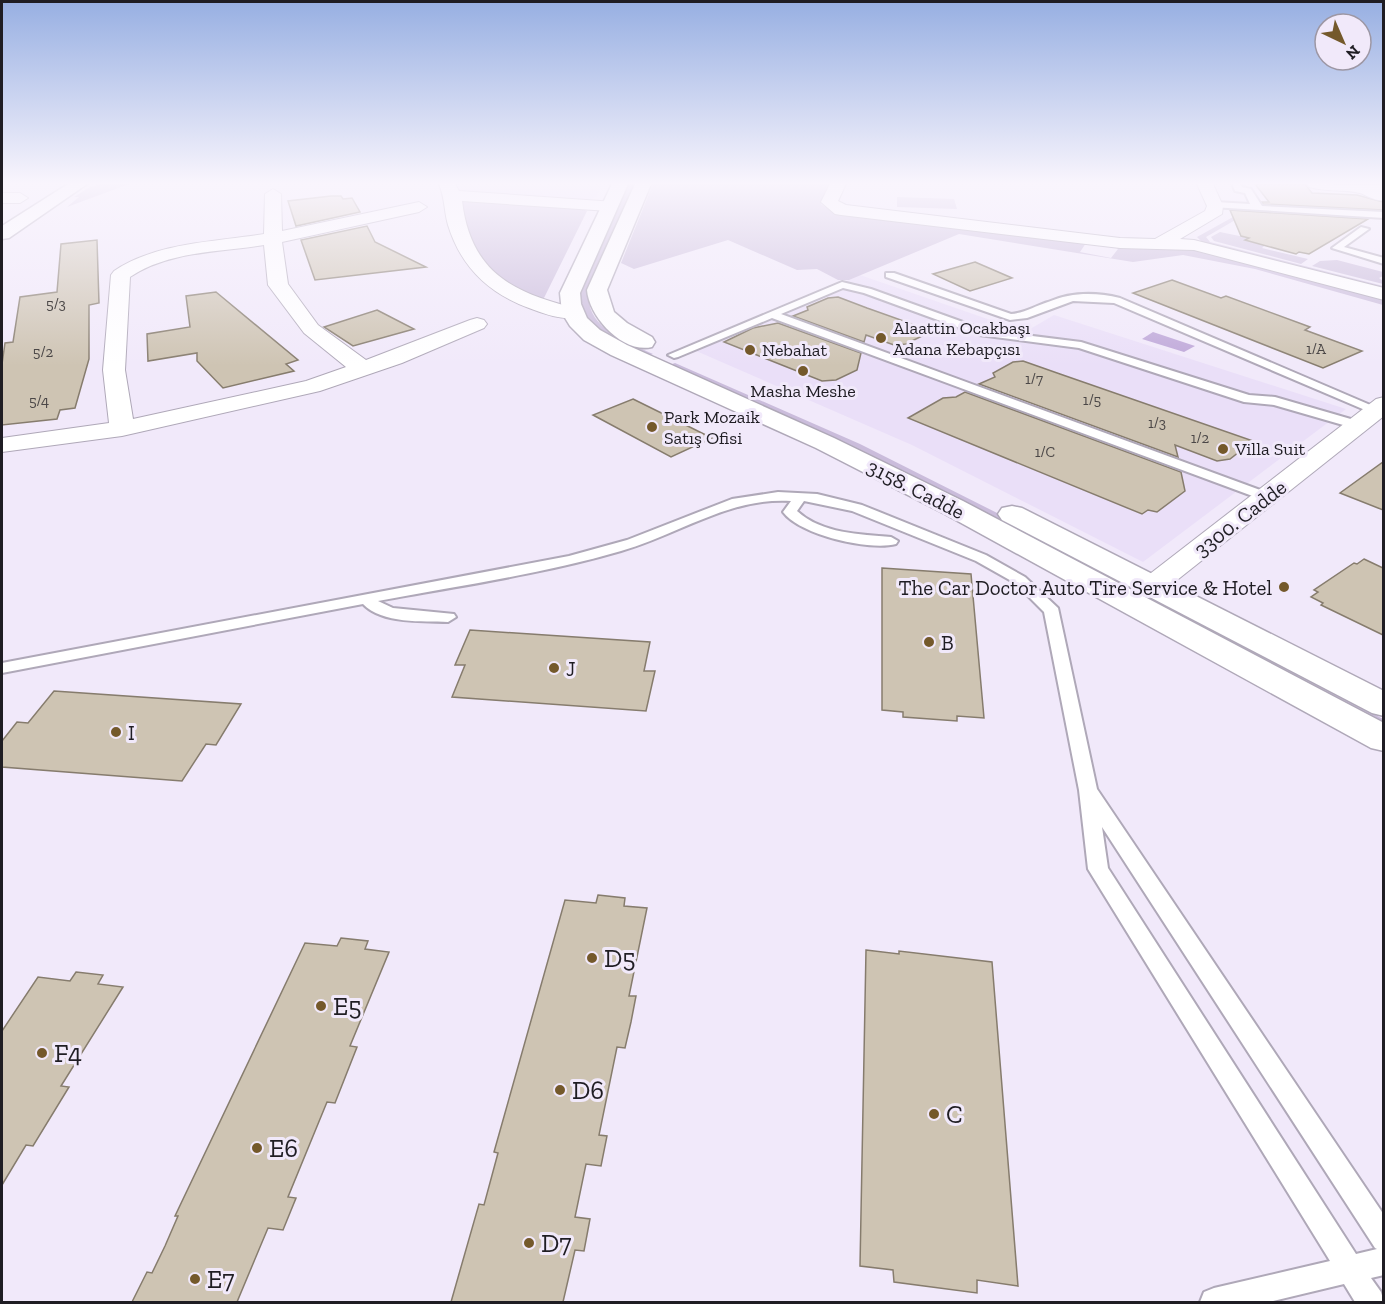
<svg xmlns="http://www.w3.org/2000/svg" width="1385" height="1304" font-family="'Zilla Slab',serif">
	<rect width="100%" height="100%" fill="#f1e9fa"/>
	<!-- built -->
	<g fill="#eadff8">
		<polygon points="456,184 603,184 596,197 581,202 458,192"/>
		<polygon points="860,275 1025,332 1054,315 1346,409 1143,562 912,445 687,347"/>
	</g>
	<!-- green -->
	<g fill="#cabcdb" fill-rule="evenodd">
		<polygon points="101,184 129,184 67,207 79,197 74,197 90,187"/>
		<path d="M629 184H636L590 285C580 326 624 340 653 354L647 356C618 343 569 325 583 285Z"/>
		<path d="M653 184H831L821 204 833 212 1195 249 1383 297V305L1255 269 1183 255 1133 262 959 234 849 280H838L817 269 797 270 728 240 634 269 621 263ZM1086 243 1117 248 1118 249 1111 258 1080 252Z"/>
		<polygon points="897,197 954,199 957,209 897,207"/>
		<path d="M462 199 572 205 587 211 543 300C516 288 488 276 473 249 466 235 465 214 462 199Z"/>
		<polygon points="1229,208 1383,218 1270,211 1253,215 1248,211 1238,213 1237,219 1206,237 1210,242 1383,286 1383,290 1203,243 1197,237 1233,217"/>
		<polygon points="1220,232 1249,238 1247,241 1265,245 1262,248 1308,259 1301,264 1214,241 1211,237"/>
		<polygon points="1337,260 1383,272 1383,276 1379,278 1383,281 1383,284 1312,266 1320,261"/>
		<polygon points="675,363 860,444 1017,523 1383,719 1383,726 1010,526 852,447 667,366"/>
	</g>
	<!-- water -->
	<polygon fill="#bfa8d9" points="1153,332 1195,346 1184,352 1142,339"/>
	<!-- building -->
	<g fill="#cec4b3" stroke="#867c6d" stroke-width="1.5">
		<polygon points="1255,184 1305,184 1312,193 1357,195 1383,202 1383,210 1263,204 1262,202 1269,202"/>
		<polygon points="331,196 341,196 343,199 352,198 360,212 296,226 288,201"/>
		<polygon points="1230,210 1368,219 1309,254 1299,252 1296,254 1245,240 1249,238 1241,236"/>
		<polygon points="367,226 375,242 426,267 315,280 301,240"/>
		<polygon points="97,240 99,303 89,305 89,359 75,408 60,410 57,419 2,425 2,364 5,343 13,342 20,297 57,292 61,244"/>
		<polygon points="975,262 1012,278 970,291 933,274"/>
		<polygon points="1172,280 1221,298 1226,296 1310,327 1305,330 1362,351 1323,368 1133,293"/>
		<polygon points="216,292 298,360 286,364 294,371 223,388 197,361 197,353 148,361 147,334 190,327 186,296"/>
		<polygon points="838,297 867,308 932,331 906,344 894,345 866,335 864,342 793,316 808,310 807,307 828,298"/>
		<polygon points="377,310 414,329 353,346 324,327"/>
		<polygon points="778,323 861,353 857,370 836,380 822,381 724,342 753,328"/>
		<polygon points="1023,361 1060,374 1253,441 1230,459 1217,461 1175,445 1178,457 979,384 995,377 993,373 1013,362"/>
		<polygon points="965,392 1181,472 1185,491 1157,512 1148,510 1142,514 908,418 943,398 956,397"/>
		<polygon points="633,399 712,438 671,457 593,415"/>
		<polygon points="1383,462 1383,510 1340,493"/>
		<polygon points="1364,559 1383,568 1383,635 1321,605 1323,603 1311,597 1318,592 1314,590 1354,563 1357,564"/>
		<polygon points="882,568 971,574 984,718 957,716 957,721 903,717 903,712 882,710"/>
		<polygon points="470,630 650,642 644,671 655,671 646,711 452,697 465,665 455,665"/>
		<polygon points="54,691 241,704 216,745 206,744 182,781 2,767 2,741 17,722 28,723"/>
		<polygon points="598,895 625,898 624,906 647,908 629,996 636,996 631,1022 625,1048 617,1047 599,1135 607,1136 601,1166 586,1164 575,1217 590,1219 584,1251 575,1250 563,1302 451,1302 479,1204 484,1205 498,1153 494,1152 565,900 596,903"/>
		<polygon points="341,938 368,941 365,949 389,952 350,1046 357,1047 335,1103 327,1102 288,1197 296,1198 283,1230 268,1228 237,1302 132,1302 147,1272 152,1273 165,1246 178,1216 175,1216 305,943 337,946"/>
		<polygon points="866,950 899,954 899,951 992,962 1018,1286 977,1280 977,1293 894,1282 893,1270 860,1266"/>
		<polygon points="76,972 103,975 98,984 123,987 61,1086 69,1087 33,1146 26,1145 2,1185 2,1031 38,977 70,981"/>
	</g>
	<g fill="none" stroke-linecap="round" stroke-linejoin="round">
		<defs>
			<g id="lane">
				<polygon points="1232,184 1240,184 1242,187 1251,189 1262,206 1384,212 1384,218 1212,207 1211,205 1215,202 1250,204 1245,193 1235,191"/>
				<polygon points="1361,227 1369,229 1344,247 1384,258 1384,264 1332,248"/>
				<path d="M886 273H894L1011 314C1025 313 1035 306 1048 302 1071 292 1096 292 1120 298L1382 410 1380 413H1372L1114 303 1073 301 1027 318 1010 320 886 277Z"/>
				<polygon points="842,282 871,289 985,330 1081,342 1249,395 1275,397 1361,422 1363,425 1357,429 1274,405 1244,402 1079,348 979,335 864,293 843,288 781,314 1271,494 1273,497 1271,500 1266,501 772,318 678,357 674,358 668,355"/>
				<path d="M778 492 817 494 862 505 986 555 1025 577 1058 608 1097 789 1384 1215V1275L1371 1278 1381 1292 1384 1302H1355L1344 1284 1269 1302H1200L1204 1292 1214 1288 1330 1261 1088 869 1079 790 1044 612 1015 583 976 561 852 511 804 501 797 511C822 534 860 534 891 537L898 541 896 544C869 551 800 535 783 512L791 501C729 497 678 535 621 551 542 574 459 586 378 601L393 608 454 614 456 617 448 622C423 621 382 624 363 604L2 673V663L569 556 627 540 732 499ZM1102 827 1375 1248 1377 1249 1356 1254 1108 868Z"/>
			</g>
			<g id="street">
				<path d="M439 184H455L459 191 615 202 617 206 615 210 609 211 462 201C471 274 514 293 579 309L582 313 579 317C564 321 544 314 529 308 488 293 461 267 448 225 444 211 445 198 439 184Z"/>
				<polygon points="830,184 846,184 838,201 846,205 1120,238 1155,239 1205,211 1207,206 1197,184 1213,184 1223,206 1222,214 1180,239 1194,240 1384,288 1384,300 1194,250 1120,248 841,215 835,214 821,202"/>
				<path d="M1307 184C1332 183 1359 187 1384 184V200C1374 201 1368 196 1360 193 1344 189 1326 192 1309 187Z"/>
				<path d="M273 189 281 194 282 231 419 202 427 207 419 212 282 242 288 284 318 325 366 360 470 320 477 318 484 320 487 324 484 328 402 363 320 391 122 436 2 452V438L109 423 103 370 111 275 114 271C157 242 215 242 264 234L265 194ZM264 245 268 285 304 333 346 367 306 381 133 419 125 370 130 277C168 251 221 252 264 245Z"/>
				<polygon points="2,193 20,193 28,198 20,203 2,203"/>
				<polygon points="1384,397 1384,416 1162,592 1152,595 1142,592 1137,586 1142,580 1376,399"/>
			</g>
			<g id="secondary">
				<polygon points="68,184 87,184 9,238 2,239 2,226"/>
				<polygon points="612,184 628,184 580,293 581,304 587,318 600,330 627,345 834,438 963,501 1384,723 1384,751 1371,748 943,513 816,448 611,355 584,340 570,326 562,313 560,293"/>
				<path d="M635 184H651L607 290 614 312 627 323 652 337 655 342 652 347C623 354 589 317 587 290Z"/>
				<polygon points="1012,506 1022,508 1384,691 1384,716 1372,713 1002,520 998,514 1002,508"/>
			</g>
		</defs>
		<!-- lane casing -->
		<use href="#lane" stroke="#afa8b8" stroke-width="4"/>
		<!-- street casing -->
		<use href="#street" stroke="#afa8b8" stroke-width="2"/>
		<!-- secondary casing -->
		<use href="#secondary" stroke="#afa8b8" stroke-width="3"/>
		<!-- lane -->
		<use href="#lane" fill="#fff" fill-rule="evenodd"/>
		<!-- street -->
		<use href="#street" fill="#fff" fill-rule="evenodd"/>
		<!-- secondary -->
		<use href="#secondary" fill="#fff" fill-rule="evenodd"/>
	</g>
	<!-- sky -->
	<linearGradient id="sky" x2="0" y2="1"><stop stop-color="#97afe2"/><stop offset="0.5" stop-color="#f9f5fd"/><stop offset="1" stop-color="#f9f5fd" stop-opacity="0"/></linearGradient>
	<rect width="1385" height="366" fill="url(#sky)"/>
	<!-- markers -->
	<g fill="#74592b" stroke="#f1e9fa" stroke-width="2">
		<circle cx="881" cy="338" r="6"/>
		<circle cx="750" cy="350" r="6"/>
		<circle cx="803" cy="371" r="6"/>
		<circle cx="652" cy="427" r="6"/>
		<circle cx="1223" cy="449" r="6"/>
		<circle cx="1284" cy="587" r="6"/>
		<circle cx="929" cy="642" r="6"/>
		<circle cx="554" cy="668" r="6"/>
		<circle cx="116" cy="732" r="6"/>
		<circle cx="592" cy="958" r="6"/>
		<circle cx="321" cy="1006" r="6"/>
		<circle cx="42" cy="1053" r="6"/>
		<circle cx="560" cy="1090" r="6"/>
		<circle cx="934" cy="1114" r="6"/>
		<circle cx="257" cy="1148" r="6"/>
		<circle cx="529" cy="1243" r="6"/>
		<circle cx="195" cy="1279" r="6"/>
	</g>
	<g text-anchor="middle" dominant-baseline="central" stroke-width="6" stroke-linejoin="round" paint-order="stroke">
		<!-- far-number labels -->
		<g font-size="15" fill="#4b4747">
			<text x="56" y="304">5/3</text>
			<text x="1316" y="349">1/A</text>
			<text x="43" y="352">5/2</text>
			<text x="1034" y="379">1/7</text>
			<text x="1092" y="400">1/5</text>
			<text x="39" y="401">5/4</text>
			<text x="1157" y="423">1/3</text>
			<text x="1200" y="438">1/2</text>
			<text x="1045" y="452">1/C</text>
		</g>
		<!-- far-poi labels -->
		<g font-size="18" fill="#1f1d23" stroke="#f1e9fa" text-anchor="start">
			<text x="893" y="328">Alaattin Ocakbaşı<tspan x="893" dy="21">Adana Kebapçısı</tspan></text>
			<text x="762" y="350">Nebahat</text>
			<text x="803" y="391" text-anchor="middle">Masha Meshe</text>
			<text x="664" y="417">Park Mozaik<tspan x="664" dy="21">Satış Ofisi</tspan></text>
			<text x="1235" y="449">Villa Suit</text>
		</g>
		<!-- street labels -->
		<g font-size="21" fill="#1f1d23" stroke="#f1e9fa">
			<text transform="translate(916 489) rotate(27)">3158. Cadde</text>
			<text transform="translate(1240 518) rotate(-38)">3300. Cadde</text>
		</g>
		<!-- poi labels -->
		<g font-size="21" fill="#1f1d23" stroke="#f1e9fa" text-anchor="start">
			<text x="1272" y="587" text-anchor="end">The Car Doctor Auto Tire Service &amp; Hotel</text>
			<text x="941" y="642">B</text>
			<text x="566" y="668">J</text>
			<text x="128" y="732">I</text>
		</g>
		<!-- near-poi labels -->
		<g font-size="26" fill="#1f1d23" stroke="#f1e9fa" text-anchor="start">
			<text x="604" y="958">D5</text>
			<text x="333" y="1006">E5</text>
			<text x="54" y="1053">F4</text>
			<text x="572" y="1090">D6</text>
			<text x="946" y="1114">C</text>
			<text x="269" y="1148">E6</text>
			<text x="541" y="1243">D7</text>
			<text x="207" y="1279">E7</text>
		</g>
	</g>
	<!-- border -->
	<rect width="1385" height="1304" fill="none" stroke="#1f1d23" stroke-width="6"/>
	<!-- north arrow -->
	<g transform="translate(1343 42) rotate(136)"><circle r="28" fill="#f1e9fa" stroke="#9d97a4" stroke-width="1.5"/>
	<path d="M0-4.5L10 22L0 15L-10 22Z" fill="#74592b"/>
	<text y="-9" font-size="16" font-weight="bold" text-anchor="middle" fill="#1f1d23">N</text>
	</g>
</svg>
